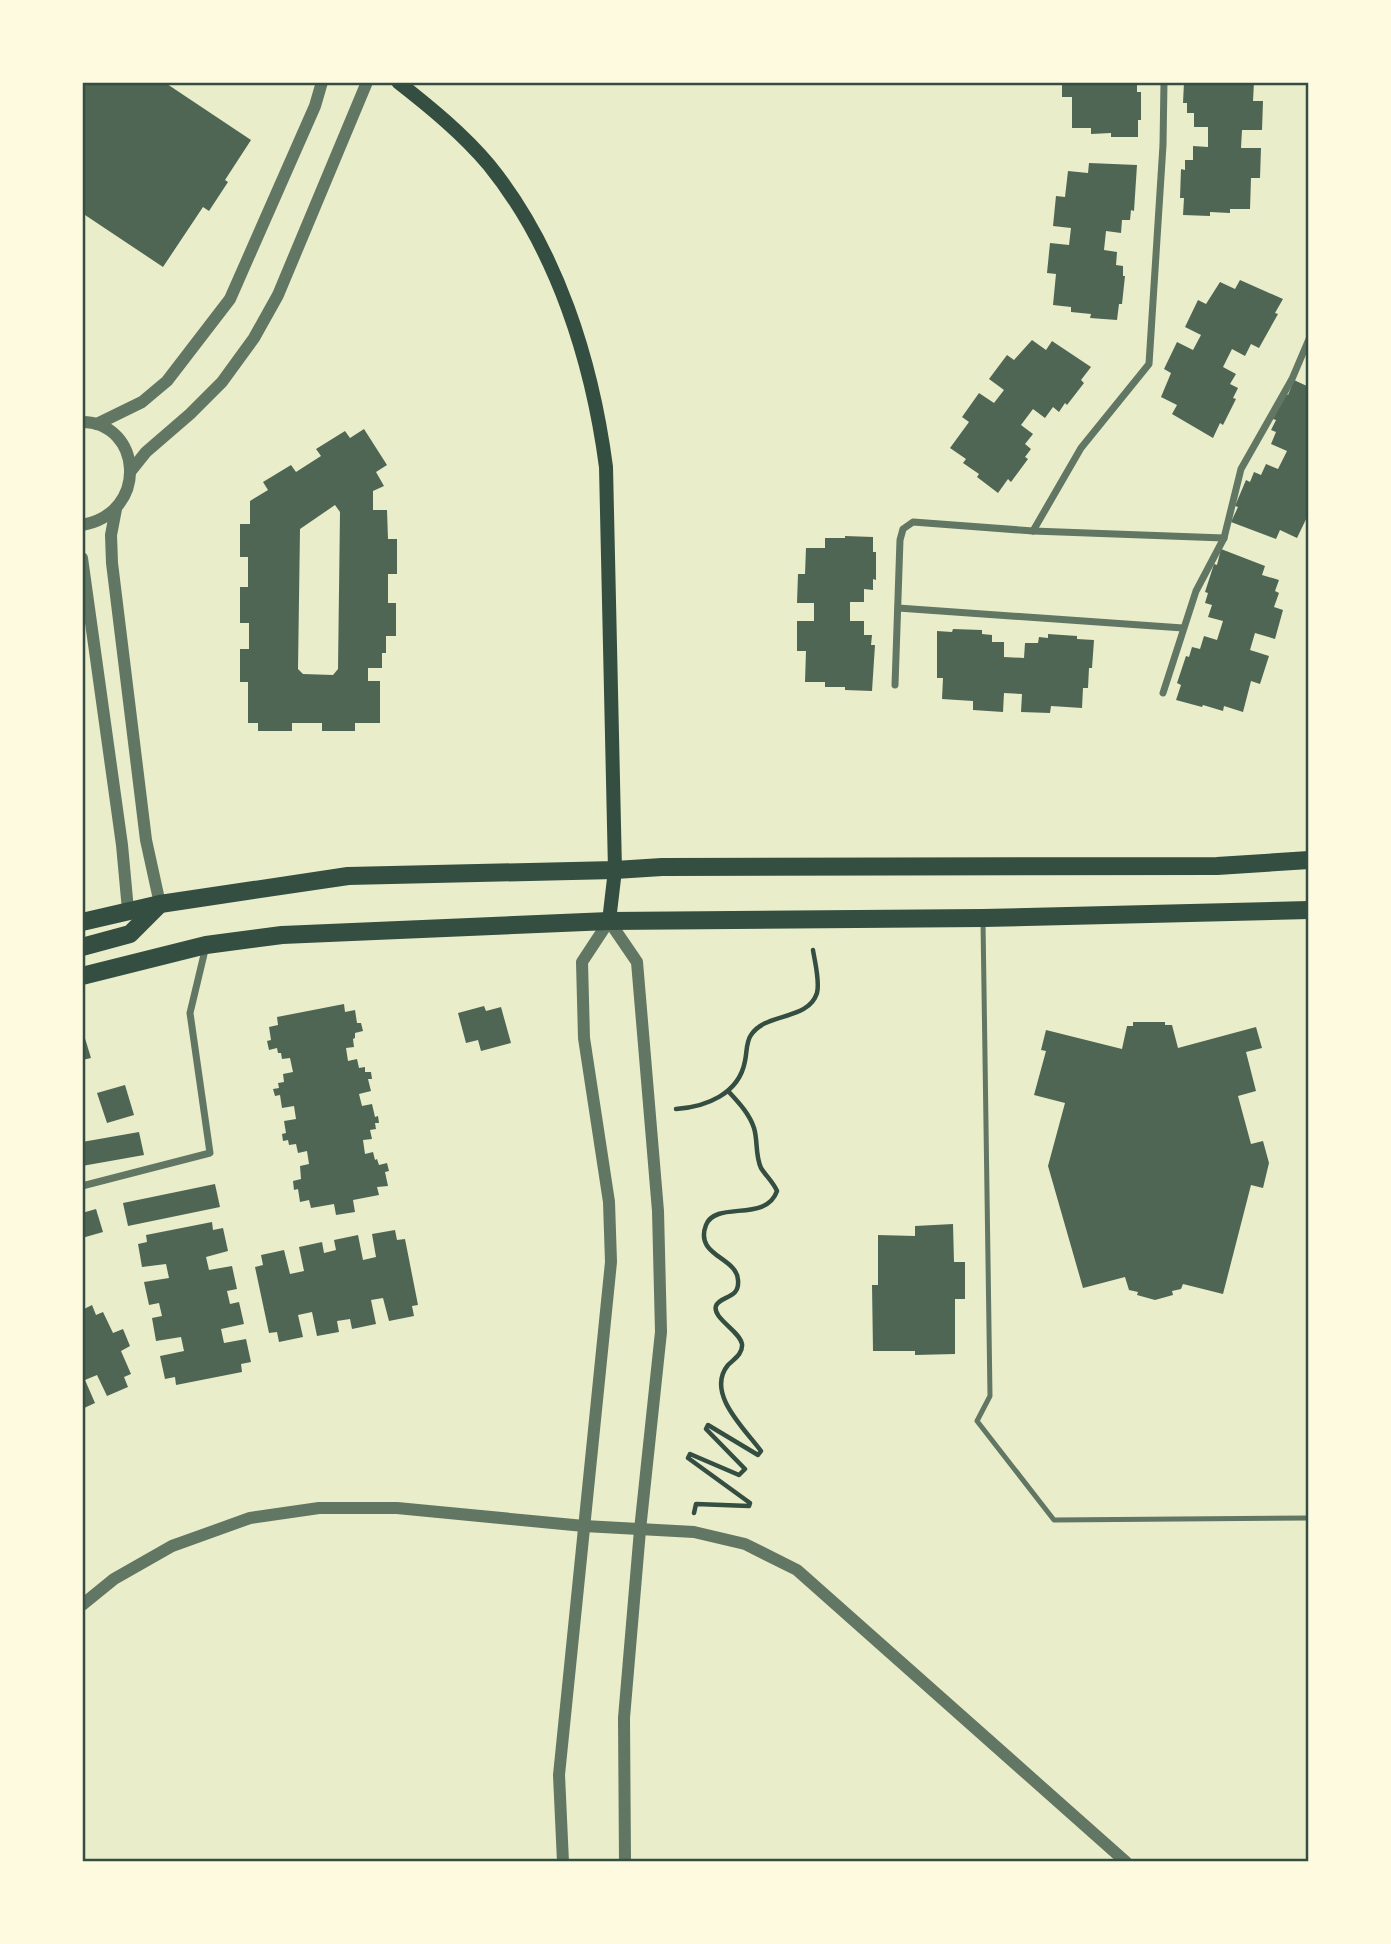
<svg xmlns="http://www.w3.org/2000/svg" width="1391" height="1944" font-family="'Alegreya Sans',sans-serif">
	<rect width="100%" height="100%" fill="#e9edc9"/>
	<!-- building -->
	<g fill="#4f6655" fill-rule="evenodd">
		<polygon points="82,82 164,82 251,140 225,180 228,182 209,211 203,207 163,267 82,213"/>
		<polygon points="1062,82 1137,82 1137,92 1141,92 1141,120 1138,120 1138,137 1111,137 1111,133 1091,134 1091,128 1072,128 1072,97 1062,97"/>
		<polygon points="1184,82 1254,82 1253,101 1263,101 1262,130 1242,130 1241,148 1261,148 1260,178 1251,178 1250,209 1230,209 1230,213 1210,212 1210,216 1183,215 1184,198 1180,198 1181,169 1185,170 1185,160 1193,160 1193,146 1208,147 1208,127 1194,127 1194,113 1187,113 1187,103 1183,103"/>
		<polygon points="1089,163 1137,165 1134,211 1131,210 1130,220 1122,220 1121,233 1106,231 1104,250 1117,252 1116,265 1123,266 1123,276 1125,276 1122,304 1119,304 1117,320 1090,318 1091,314 1071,312 1071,307 1053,305 1056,274 1047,273 1050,243 1069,245 1071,228 1053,226 1056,196 1065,197 1068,171 1088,173"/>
		<polygon points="1240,280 1283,299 1275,313 1278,314 1259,348 1251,344 1245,356 1232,349 1223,367 1236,374 1230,384 1238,388 1233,398 1236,399 1223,425 1220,423 1213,438 1172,414 1177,405 1161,397 1171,373 1164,369 1177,342 1193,350 1201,335 1185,327 1198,300 1206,304 1220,282 1235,289"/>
		<polygon points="1032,340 1046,350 1052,341 1091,367 1081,380 1084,383 1067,405 1065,403 1059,412 1053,407 1045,418 1033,409 1021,425 1033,434 1025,444 1031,449 1025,457 1028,459 1011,482 1008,479 998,493 977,477 979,474 963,463 966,459 950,448 969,422 962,417 979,393 994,403 1004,390 989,379 1007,355 1014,360"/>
		<polygon points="1294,380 1309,387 1309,513 1297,538 1280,530 1276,539 1231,522 1238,507 1235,506 1246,480 1250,482 1254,472 1261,475 1266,464 1278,469 1287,451 1271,444 1276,432 1271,430 1276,420 1273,419 1285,393 1288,395"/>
		<path d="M364 429 387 465 376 472 384 486 373 491V510H387L388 539H397V574H388V603H396V636H386V653H382V668H368V681H380V723H355V731H322V723H292V731H258V723H248V682H240V649H249V623H240V587H248V557H240V524H250V501L268 490 263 482 291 465 296 472 321 456 316 449 345 431 350 438ZM335 505 340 512 338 669 333 675 303 674 298 669 300 529Z"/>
		<polygon points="845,536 873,537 873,552 876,552 876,580 873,579 873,590 864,589 864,602 850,602 850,621 864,621 864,635 872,635 871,645 875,645 872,691 845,690 845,687 825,687 825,682 805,682 806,651 797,651 797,621 814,621 814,603 797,603 798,574 805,574 806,548 825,548 825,538 845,538"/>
		<polygon points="1221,549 1265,566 1262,575 1279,580 1275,591 1279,593 1274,607 1283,610 1275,639 1255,633 1250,650 1269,656 1260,684 1251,681 1243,712 1224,706 1223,711 1203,705 1202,707 1176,700 1181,685 1177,683 1186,656 1189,657 1192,647 1200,649 1204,636 1217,640 1223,621 1208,617 1212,605 1205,603 1208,593 1205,592 1214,564 1217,565"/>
		<polygon points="953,629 982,630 982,634 992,635 992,642 1004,642 1004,657 1024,658 1025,643 1038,643 1039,637 1048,638 1048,634 1077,636 1077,639 1094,640 1092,668 1089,668 1088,688 1083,688 1082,708 1051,706 1050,713 1021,712 1022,694 1004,693 1003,712 973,710 973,701 942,699 943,678 937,678 937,631 952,632"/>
		<polygon points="344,1004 345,1012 355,1010 357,1023 361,1023 363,1031 355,1033 355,1038 353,1039 354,1047 346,1048 348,1061 357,1059 359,1068 365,1067 365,1072 371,1072 372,1079 368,1079 371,1091 359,1094 362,1106 372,1104 375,1117 378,1116 379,1123 375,1123 376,1129 370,1130 372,1139 363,1140 365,1154 373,1152 375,1160 377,1159 379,1165 387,1163 389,1171 385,1172 388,1186 377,1187 379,1195 353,1200 355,1212 336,1215 334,1204 311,1208 309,1200 300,1202 298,1189 294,1190 293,1181 301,1179 300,1166 309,1164 307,1151 298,1153 296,1144 289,1145 288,1140 283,1141 282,1134 286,1133 284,1121 296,1119 294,1106 282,1108 280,1095 275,1096 273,1089 279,1088 278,1083 284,1082 283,1074 293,1072 290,1058 282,1059 281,1053 278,1053 277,1048 269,1050 267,1041 271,1040 269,1027 278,1025 277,1017"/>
		<polygon points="484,1006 486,1011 501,1007 511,1043 481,1051 478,1040 466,1043 458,1013"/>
		<polygon points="1133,1022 1165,1022 1165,1025 1172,1025 1178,1048 1256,1027 1262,1048 1246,1052 1256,1091 1238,1096 1251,1144 1263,1141 1269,1163 1263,1188 1251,1185 1223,1294 1183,1284 1181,1289 1172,1291 1173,1295 1155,1300 1137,1295 1138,1292 1129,1290 1125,1277 1083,1288 1048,1166 1065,1103 1034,1095 1046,1051 1041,1050 1046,1030 1122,1049 1127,1026 1133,1026"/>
		<polygon points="82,1035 84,1035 91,1058 82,1060"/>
		<polygon points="125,1085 134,1115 107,1123 97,1093"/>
		<polygon points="139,1132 144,1155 82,1166 82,1142"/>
		<polygon points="215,1184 220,1207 128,1226 123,1203"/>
		<polygon points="96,1209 103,1232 82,1238 82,1213"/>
		<polygon points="212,1222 213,1230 223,1228 228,1251 206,1257 209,1270 232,1266 237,1289 227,1291 230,1304 239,1302 244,1324 221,1329 224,1343 246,1339 251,1362 241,1364 242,1372 176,1385 175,1377 165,1379 160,1356 184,1351 181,1337 156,1341 152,1318 162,1316 159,1303 149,1305 144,1282 169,1278 166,1264 142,1267 138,1244 147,1242 146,1235"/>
		<polygon points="953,1224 954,1262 965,1262 965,1299 955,1299 955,1354 915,1355 915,1351 873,1351 872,1285 878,1285 878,1235 915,1236 915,1226"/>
		<polygon points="395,1230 397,1240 405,1239 418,1305 412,1306 414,1316 389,1321 383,1298 371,1300 376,1324 352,1329 350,1319 337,1321 339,1332 317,1336 312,1312 298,1315 303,1337 279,1342 277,1332 269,1333 255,1267 263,1265 261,1255 284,1250 290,1274 304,1271 299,1247 322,1242 324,1253 336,1250 334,1240 358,1235 363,1260 376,1257 372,1234"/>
		<polygon points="92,1305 96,1315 103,1312 113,1333 123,1329 130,1346 121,1351 131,1374 124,1377 128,1387 107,1396 97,1375 85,1380 95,1403 82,1409 82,1310"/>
	</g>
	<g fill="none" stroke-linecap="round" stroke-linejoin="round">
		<!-- path -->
		<g stroke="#344e41" stroke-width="4.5">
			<path d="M676 1109C706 1107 739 1094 745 1061 747 1052 746 1042 751 1035 766 1012 808 1021 817 993 820 981 815 963 813 950"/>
			<path d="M694 1513 696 1504 749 1506 750 1503 688 1458 690 1454 739 1475 745 1469 706 1429 708 1425 758 1455 761 1451C745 1429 705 1393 728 1365 734 1359 743 1354 742 1344 740 1331 712 1318 716 1306 720 1295 740 1300 738 1280 737 1257 694 1256 706 1225 716 1200 766 1223 777 1191 773 1182 766 1176 761 1168 755 1155 758 1141 754 1128 749 1113 738 1102 728 1091"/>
		</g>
		<!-- service -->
		<polyline stroke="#617663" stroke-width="5" points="983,921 990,1396 977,1421 1054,1520 1309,1518"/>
		<!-- minor -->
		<g stroke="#617663" stroke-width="7">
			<polyline points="1033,531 1081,448 1149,364 1163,145 1164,82"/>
			<polyline points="898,608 1183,628"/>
			<polyline points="895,685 900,540 903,529 913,522 1033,531 1224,538"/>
			<polyline points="1163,693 1196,591 1224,538 1241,469 1292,379 1309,339"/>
			<polyline points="82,1186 210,1153 190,1013 206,946"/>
		</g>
		<!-- tertiary -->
		<g stroke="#617663" stroke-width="12">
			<path d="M82 422C142 422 150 513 82 525"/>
			<polyline points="97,424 142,402 167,381 230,299 315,106 322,82"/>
			<polyline points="130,472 146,452 190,414 222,382 254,338 278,295 367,82"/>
			<polyline points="116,509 111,535 112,563 146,840 160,904"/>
			<polyline points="82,558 122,845 128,910"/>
			<polyline points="82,1605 114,1579 172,1546 250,1518 319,1508 397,1508 584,1526 694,1532 745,1544 797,1570 1126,1862"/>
			<polyline points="563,1862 559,1775 611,1262 609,1202 584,1038 582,962 609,921 637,962 658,1211 661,1332 640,1530 624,1718 625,1862"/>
		</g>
		<!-- secondary -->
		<path stroke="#344e41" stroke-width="14" d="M398 82C430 107 463 134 489 165 557 249 592 361 606 467L615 870 609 921"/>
		<!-- primary -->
		<g stroke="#344e41" stroke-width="18">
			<polyline points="82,922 160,904 348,876 615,870 662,867 1217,866 1309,860"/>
			<polyline points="82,947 130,934 160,904"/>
			<polyline points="82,976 206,945 282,935 609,921 983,918 1309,910"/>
		</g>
	</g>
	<!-- border -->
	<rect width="1391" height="1944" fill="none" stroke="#fefae0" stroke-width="168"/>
	<rect x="84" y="84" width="1223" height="1776" fill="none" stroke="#344e41" stroke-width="2.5"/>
</svg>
